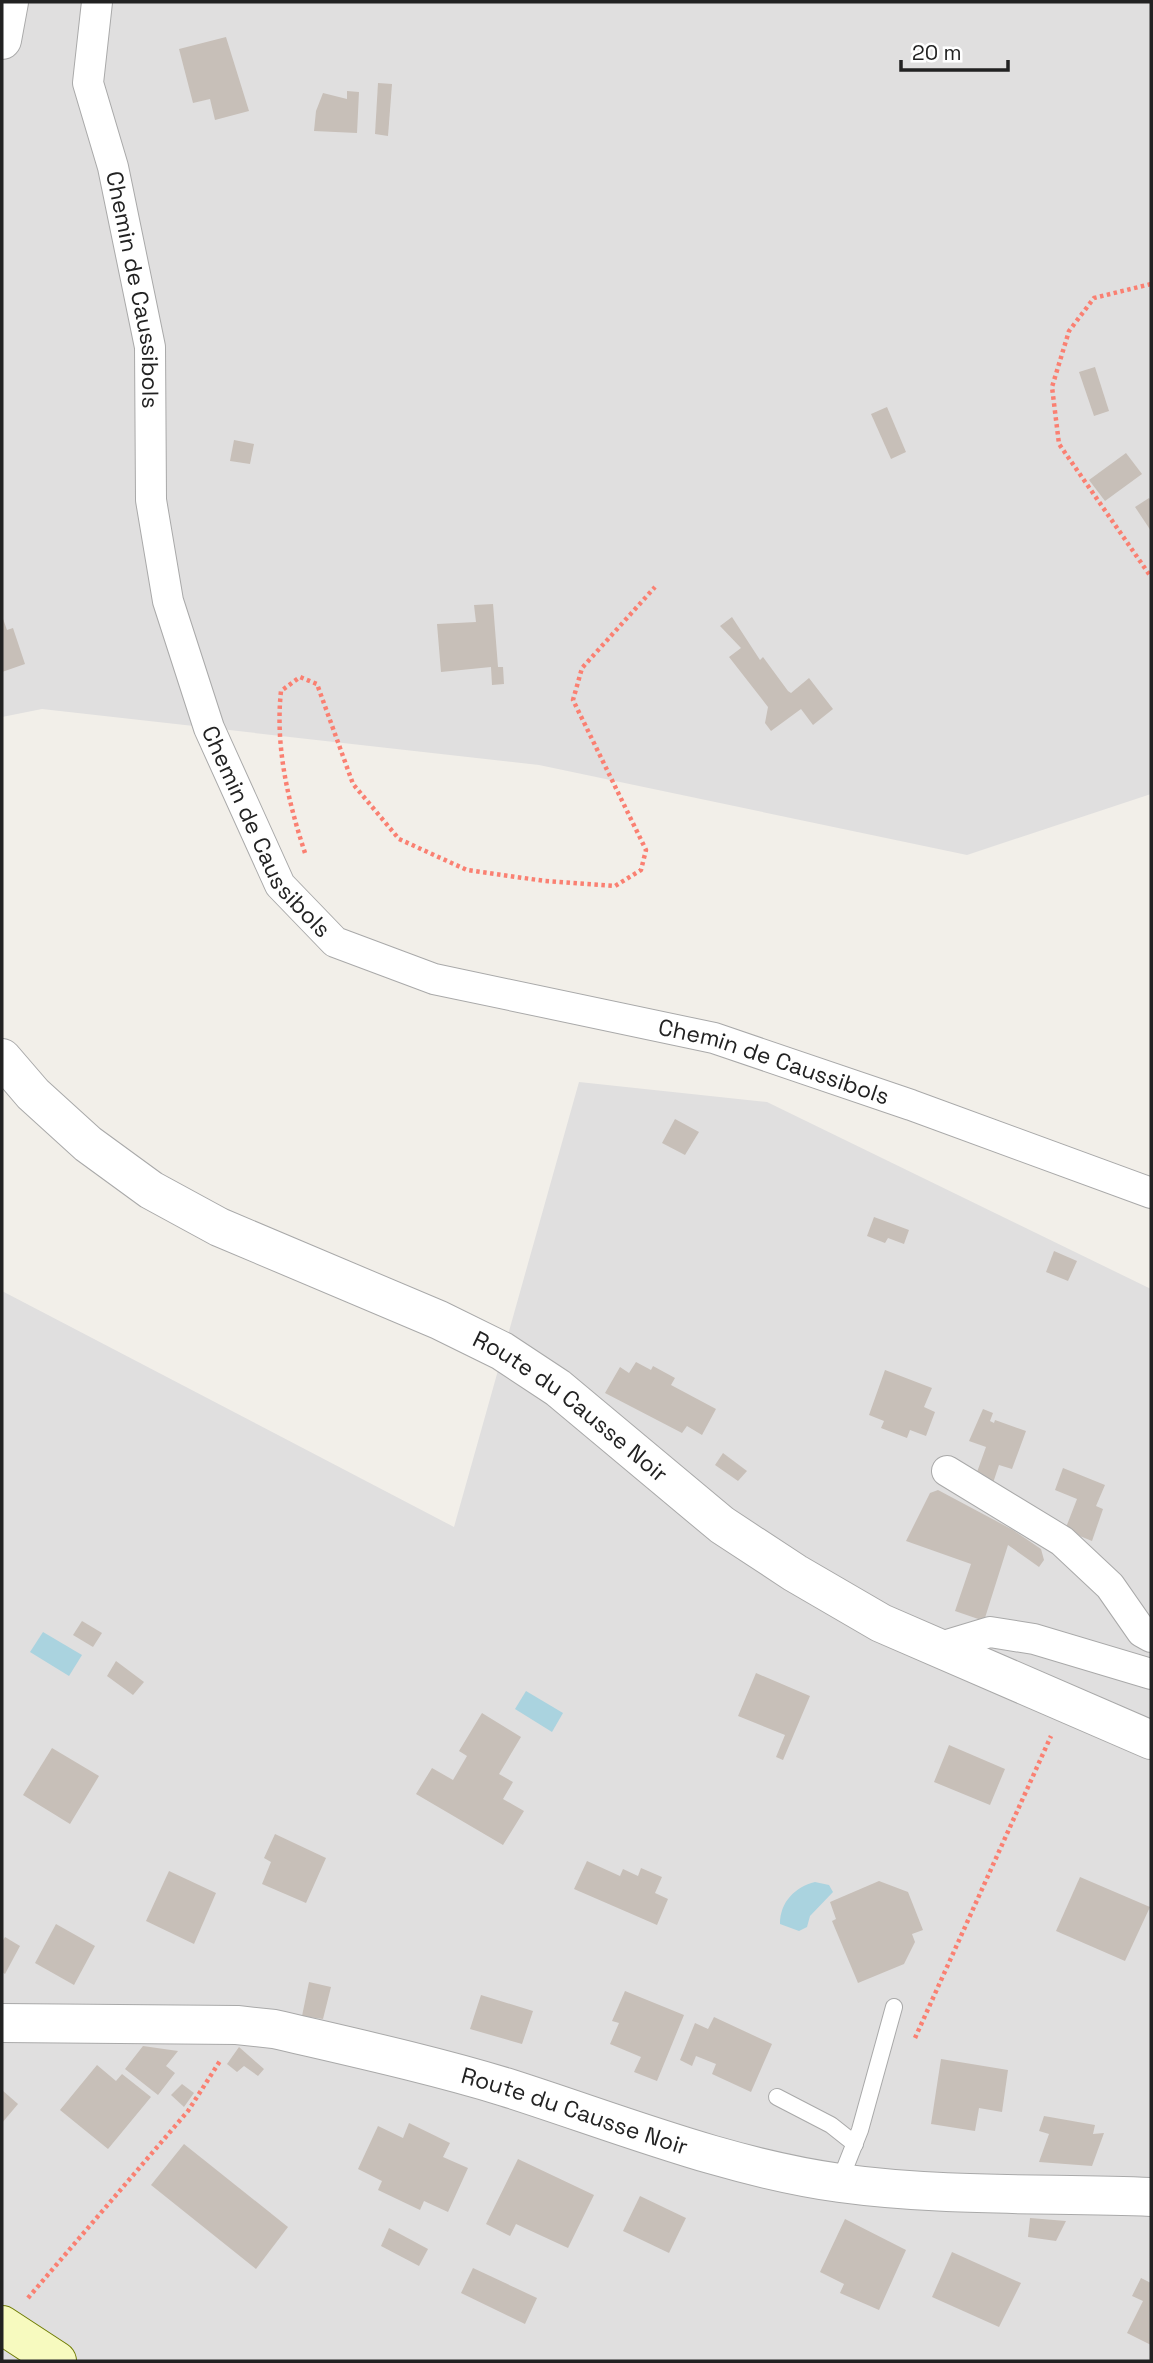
<svg xmlns="http://www.w3.org/2000/svg" width="1153" height="2363" font-family="'Space Grotesk',sans-serif">
	<rect width="100%" height="100%" fill="#f2efe9"/>
	<!-- residential -->
	<g fill="#e0dfdf">
		<polygon points="2,2 1151,2 1151,794 967,855 539,765 42,709 2,717"/>
		<polygon points="579,1082 767,1102 1151,1289 1151,2361 2,2361 2,1291 454,1527"/>
	</g>
	<!-- water -->
	<g fill="#aad3df">
		<polygon points="43,1632 82,1655 69,1676 30,1652"/>
		<polygon points="526,1691 563,1713 552,1732 515,1709"/>
		<path d="M815 1882 829 1885 833 1892 810 1916 807 1927 799 1931 780 1924C780 1902 795 1887 815 1882Z"/>
	</g>
	<!-- building -->
	<g fill="#c7bfb8">
		<polygon points="226,37 249,111 215,120 210,99 193,103 179,49"/>
		<polygon points="378,83 392,84 388,136 375,134"/>
		<polygon points="347,91 359,92 357,133 314,131 316,111 323,93 347,99"/>
		<polygon points="1095,367 1109,411 1094,416 1079,372"/>
		<polygon points="887,407 906,452 891,459 871,414"/>
		<polygon points="234,440 254,444 250,464 230,461"/>
		<polygon points="1126,453 1142,474 1105,501 1089,480"/>
		<polygon points="1149,498 1151,501 1151,531 1135,507"/>
		<polygon points="493,604 498,667 503,667 504,684 492,685 491,667 441,672 437,624 476,622 474,605"/>
		<polygon points="2,616 7,630 13,628 25,664 2,672"/>
		<polygon points="732,617 760,660 763,657 788,691 791,693 809,678 833,709 813,725 801,709 771,731 765,723 768,707 729,657 741,648 720,626"/>
		<polygon points="675,1119 699,1132 685,1155 662,1143"/>
		<polygon points="874,1217 909,1230 904,1244 888,1238 885,1243 867,1236"/>
		<polygon points="1054,1251 1077,1261 1068,1281 1046,1272"/>
		<polygon points="636,1362 651,1370 653,1366 675,1378 671,1385 716,1409 702,1435 687,1426 682,1433 605,1393 620,1367 629,1373"/>
		<polygon points="885,1370 932,1388 924,1407 935,1412 926,1436 910,1430 907,1438 881,1428 884,1421 869,1415"/>
		<polygon points="983,1409 993,1413 990,1421 994,1423 995,1420 1026,1431 1012,1469 999,1465 992,1486 976,1475 986,1447 969,1441"/>
		<polygon points="723,1453 747,1471 738,1481 715,1465"/>
		<polygon points="1063,1468 1105,1485 1096,1506 1103,1509 1092,1541 1065,1530 1077,1499 1055,1490"/>
		<polygon points="938,1490 1013,1530 1041,1549 1044,1560 1039,1567 1008,1545 984,1621 955,1611 971,1564 906,1541 930,1493"/>
		<polygon points="82,1621 102,1633 93,1647 73,1635"/>
		<polygon points="116,1661 144,1682 133,1695 107,1676"/>
		<polygon points="756,1673 810,1696 783,1760 776,1757 785,1735 738,1716"/>
		<polygon points="482,1713 521,1737 499,1774 513,1782 503,1799 524,1811 503,1845 416,1794 432,1768 453,1780 467,1756 459,1751"/>
		<polygon points="949,1745 1005,1769 990,1805 934,1782"/>
		<polygon points="52,1748 99,1776 70,1824 23,1795"/>
		<polygon points="275,1834 326,1858 306,1903 262,1884 271,1862 264,1858"/>
		<polygon points="587,1861 620,1876 623,1869 638,1876 641,1868 662,1877 655,1893 668,1899 657,1925 574,1889"/>
		<polygon points="169,1871 216,1893 194,1944 146,1921"/>
		<polygon points="1080,1877 1150,1907 1125,1961 1056,1931"/>
		<polygon points="879,1881 908,1892 923,1930 912,1934 915,1942 904,1964 858,1983 832,1921 836,1919 830,1902"/>
		<polygon points="56,1924 95,1946 74,1985 35,1963"/>
		<polygon points="5,1937 20,1946 5,1974 2,1972 2,1942"/>
		<polygon points="309,1982 331,1987 323,2019 302,2016"/>
		<polygon points="625,1991 684,2015 657,2081 634,2072 641,2057 610,2044 619,2023 612,2021"/>
		<polygon points="481,1995 533,2011 522,2044 470,2029"/>
		<polygon points="714,2017 772,2044 751,2092 712,2074 716,2064 696,2056 692,2066 680,2060 695,2023 708,2029"/>
		<polygon points="143,2046 178,2051 166,2066 175,2073 158,2095 125,2069"/>
		<polygon points="239,2047 264,2069 258,2076 244,2066 237,2072 227,2064"/>
		<polygon points="941,2059 1008,2070 1002,2112 979,2108 975,2131 931,2124"/>
		<polygon points="97,2065 116,2081 122,2074 151,2097 108,2149 60,2110"/>
		<polygon points="182,2084 194,2093 184,2107 171,2095"/>
		<polygon points="2,2090 18,2104 2,2123"/>
		<polygon points="1044,2116 1095,2125 1093,2134 1104,2133 1092,2166 1039,2162 1049,2134 1039,2131"/>
		<polygon points="409,2123 450,2143 443,2157 468,2168 448,2212 424,2201 420,2210 378,2190 382,2181 358,2169 378,2126 403,2138"/>
		<polygon points="184,2144 288,2227 256,2269 151,2185"/>
		<polygon points="518,2159 594,2195 568,2248 516,2224 510,2236 486,2224"/>
		<polygon points="640,2196 686,2218 669,2253 623,2231"/>
		<polygon points="1030,2218 1066,2221 1056,2241 1028,2237"/>
		<polygon points="845,2219 906,2250 879,2310 840,2293 844,2284 820,2272"/>
		<polygon points="389,2228 428,2249 419,2266 381,2246"/>
		<polygon points="952,2252 1021,2283 999,2327 932,2297"/>
		<polygon points="473,2268 537,2298 525,2324 461,2293"/>
		<polygon points="1141,2278 1151,2283 1151,2345 1127,2333 1143,2301 1132,2296"/>
	</g>
	<g fill="none" stroke-linecap="round" stroke-linejoin="round">
		<defs>
			<g id="service">
				<polyline points="777,2097 831,2125 855,2144"/>
				<polyline points="839,2183 860,2130 894,2007"/>
			</g>
			<g id="minor">
				<path id="s1" d="M97 2 88 83 113 167 150 347 151 500 168 601 209 728 280 885 335 942 434 979 714 1038 911 1105 1151 1193"/>
				<polyline points="947,1471 1062,1541 1110,1586 1142,1632 1151,1637"/>
				<polyline points="937,1648 990,1632 1034,1639 1151,1674"/>
			</g>
			<g id="tertiary">
				<polyline points="2,40 9,2"/>
				<path id="s2" d="M2 1058 33 1094 88 1144 151 1190 219 1227 439 1320 502 1351 558 1388 722 1525 795 1573 881 1623 1151 1740"/>
				<path id="s3" d="M2 2023 237 2025 274 2029C351 2047 429 2064 505 2087 615 2122 725 2167 840 2183 942 2197 1048 2193 1151 2197"/>
			</g>
			<polyline id="secondary" points="2,2325 57,2361"/>
		</defs>
		<!-- service casing -->
		<use href="#service" stroke="#a9a9a9" stroke-width="18"/>
		<!-- minor casing -->
		<use href="#minor" stroke="#a9a9a9" stroke-width="32"/>
		<!-- tertiary casing -->
		<use href="#tertiary" stroke="#a9a9a9" stroke-width="40"/>
		<!-- secondary casing -->
		<use href="#secondary" stroke="#707d05" stroke-width="40"/>
		<!-- path -->
		<g stroke="#fa8072" stroke-width="4.5" stroke-dasharray="3.5 3.5" stroke-linecap="butt">
			<polyline points="1151,284 1094,298 1069,331 1052,387 1059,444 1151,577"/>
			<path d="M305 853C288 801 275 746 281 691L300 677 317 684 353 784 399 839 467 870 545 881 615 886 641 870 646 850 573 700 582 668 655 587"/>
			<polyline points="915,2038 1051,1736"/>
			<polyline points="28,2298 188,2111 220,2061"/>
		</g>
		<!-- service -->
		<use href="#service" stroke="#fff" stroke-width="16"/>
		<!-- minor -->
		<use href="#minor" stroke="#fff" stroke-width="30"/>
		<!-- tertiary -->
		<use href="#tertiary" stroke="#fff" stroke-width="38"/>
		<!-- secondary -->
		<use href="#secondary" stroke="#f7fabf" stroke-width="38"/>
	</g>
	<g text-anchor="middle" dominant-baseline="central" stroke-width="5" stroke-linejoin="round" paint-order="stroke">
		<!-- street labels -->
		<g font-size="23" fill="#222" stroke="#fff">
			<text stroke="none"><textPath href="#s1" startOffset="294">Chemin de Caussibols</textPath></text>
			<text stroke="none"><textPath href="#s1" startOffset="861">Chemin de Caussibols</textPath></text>
			<text stroke="none"><textPath href="#s1" startOffset="1449">Chemin de Caussibols</textPath></text>
			<text stroke="none"><textPath href="#s2" startOffset="674">Route du Causse Noir</textPath></text>
			<text stroke="none"><textPath href="#s3" startOffset="584">Route du Causse Noir</textPath></text>
		</g>
	</g>
	<!-- border -->
	<rect width="1153" height="2363" fill="none" stroke="#222222" stroke-width="7"/>
	<!-- scale -->
	<path d="M901 60v10h107v-10" fill="none" stroke="#222222" stroke-width="3.5"/>
	<text x="912" y="60" font-size="21" fill="#222222" stroke="#ffffff" stroke-width="5" paint-order="stroke">20 m</text>
</svg>
